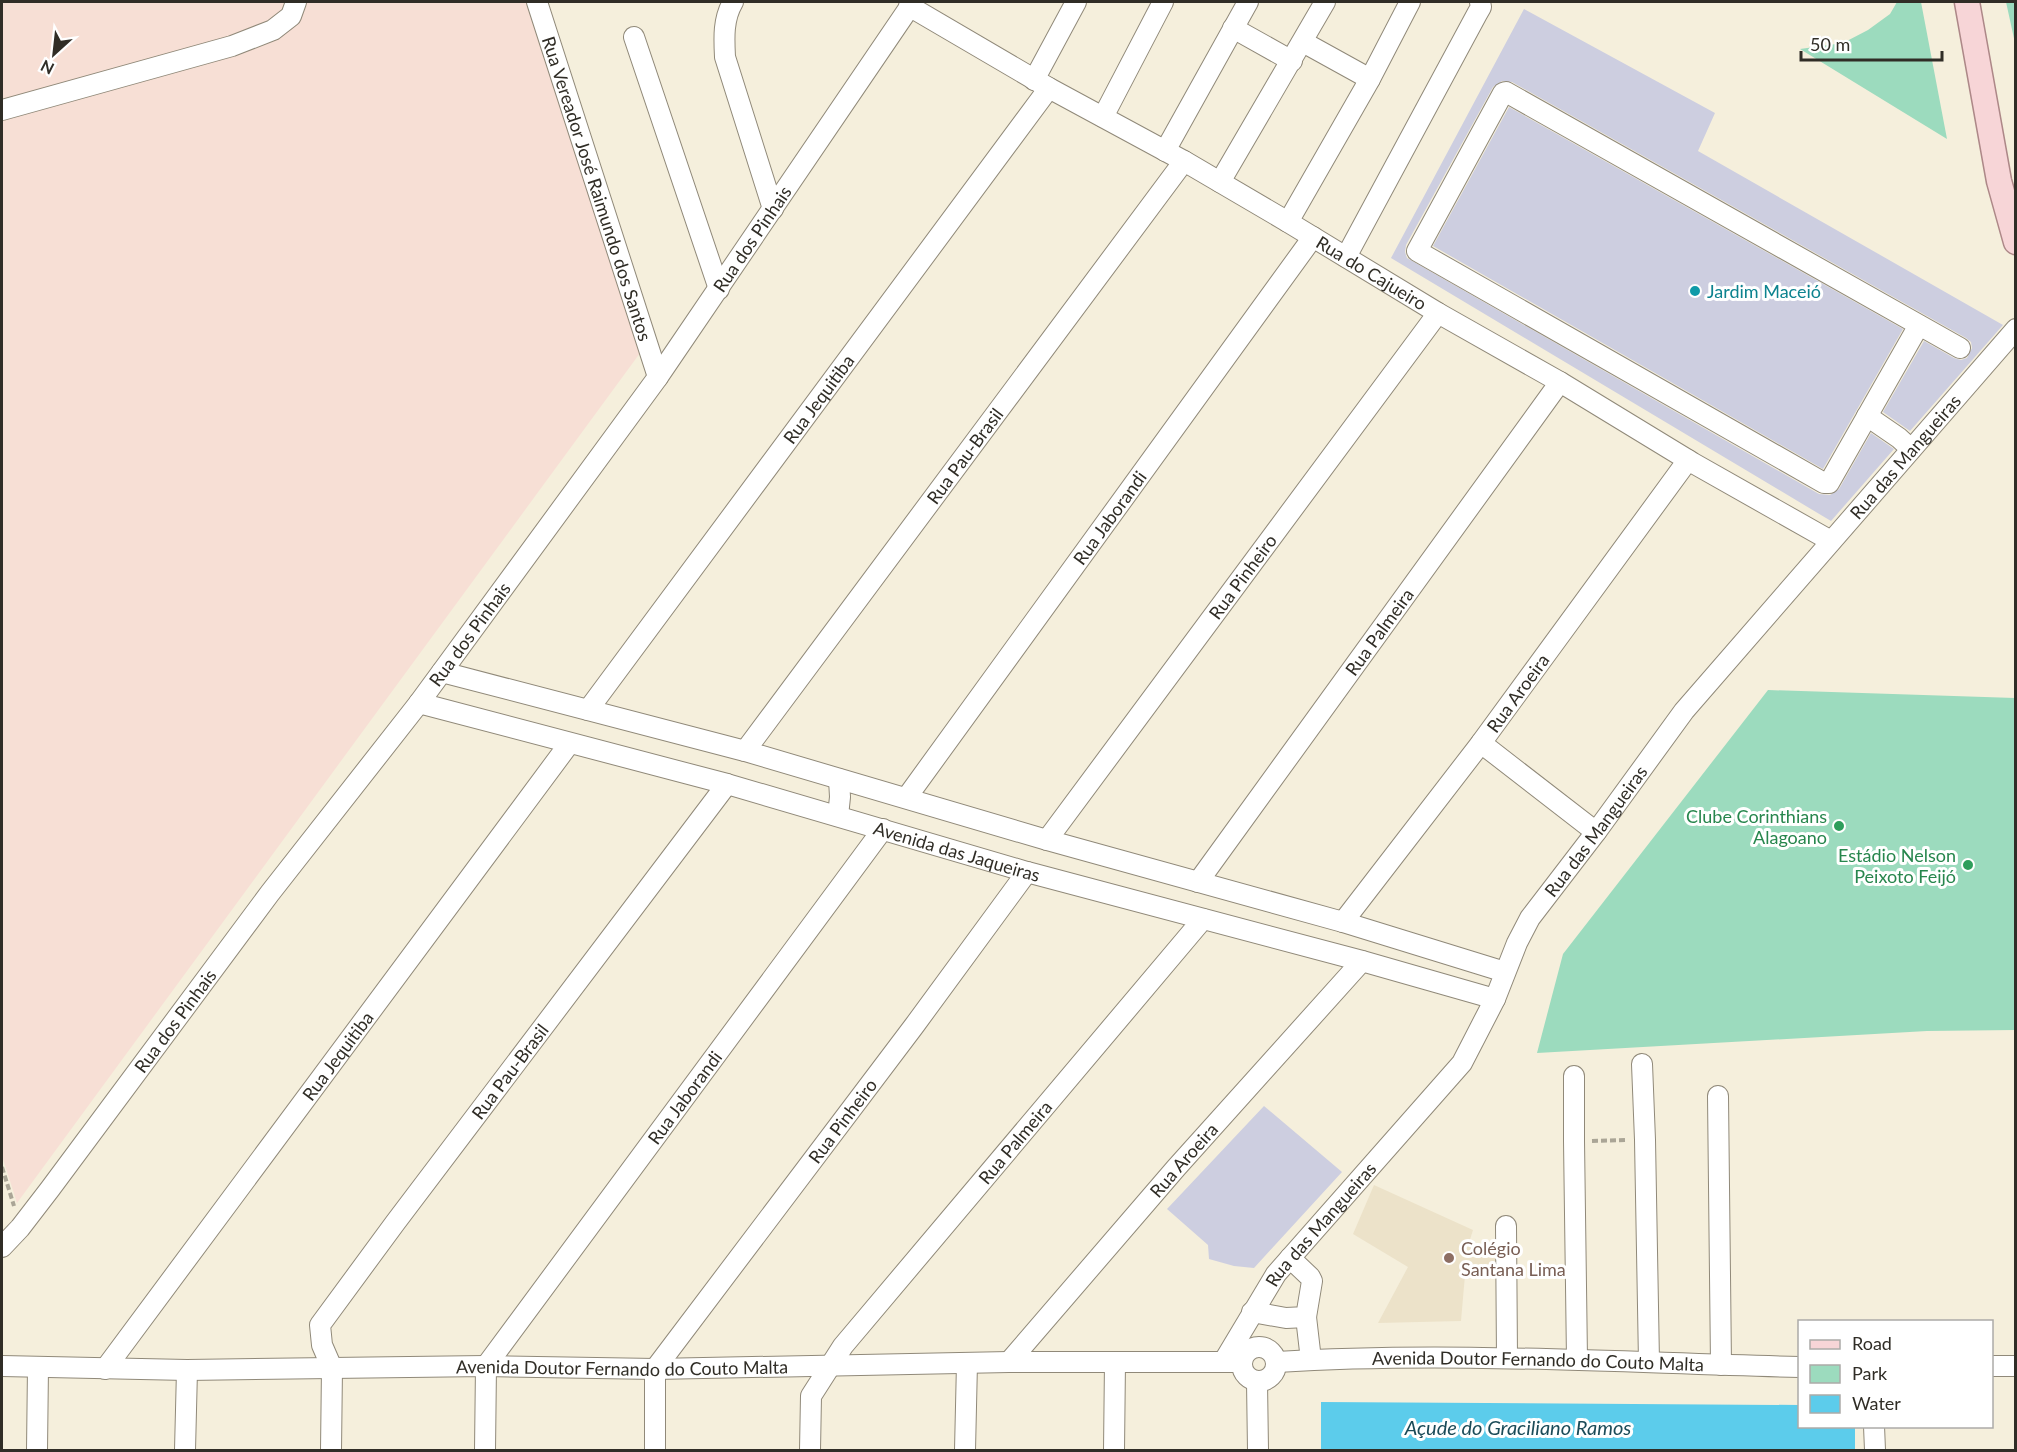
<svg xmlns="http://www.w3.org/2000/svg" width="2017" height="1452" font-family="Lato,sans-serif">
	<rect width="100%" height="100%" fill="#f5efdc"/>
	<!-- industrial -->
	<polygon fill="#f7dfd5" points="2,2 535,2 643,349 17,1203 2,1156"/>
	<!-- built -->
	<polygon fill="#ece2c9" points="1374,1185 1473,1230 1468,1246 1505,1248 1506,1273 1465,1275 1461,1321 1378,1323 1408,1267 1353,1234"/>
	<!-- green -->
	<g fill="#9cdbbe">
		<polygon points="1897,2 1921,2 1947,139 1800,49 1843,43 1868,30 1890,14"/>
		<polygon points="2006,2 2015,2 2015,43"/>
		<polygon points="1768,690 2015,698 2015,1030 1927,1031 1537,1053 1563,954"/>
	</g>
	<!-- water -->
	<polygon fill="#5ccceb" points="1321,1402 1799,1405 1800,1426 1855,1427 1855,1450 1321,1450"/>
	<!-- building -->
	<g fill="#cdcee0">
		<polygon points="1524,9 1715,113 1698,151 2003,325 1910,431 1883,412 1924,341 1954,358 1961,360 1967,358 1972,348 1971,342 1966,338 1512,82 1502,81 1493,87 1406,245 1405,252 1407,258 1819,494 1830,495 1839,489 1871,433 1894,449 1831,521 1391,258"/>
		<polygon points="1509,107 1903,329 1823,469 1433,246"/>
		<polygon points="1264,1106 1342,1172 1254,1268 1234,1266 1209,1259 1208,1245 1167,1209"/>
	</g>
	<g fill="none" stroke-linecap="round" stroke-linejoin="round">
		<defs>
			<g id="minor">
				<path id="s1" d="M537 2 658 377"/>
				<path d="M733 2C723 19 724 38 725 57L773 209"/>
				<path id="s2" d="M909 6 1049 88 1184 161 1288 222 1438 313 1560 382 1693 463 1831 541"/>
				<polyline points="1233,28 1292,61"/>
				<polyline points="634,37 719,289"/>
				<polyline points="1303,42 1370,79"/>
				<polyline points="1034,80 1076,2"/>
				<polyline points="2,110 232,46 273,30 291,16 296,2"/>
				<polyline points="1103,117 1163,2"/>
				<polyline points="1165,151 1248,2"/>
				<polyline points="1220,182 1325,2"/>
				<polyline points="1288,222 1370,79 1410,2"/>
				<polyline points="1346,257 1477,14 1481,7 1480,2"/>
				<polyline points="1919,325 1829,483 1824,483 1417,251 1503,93 1506,92 1960,348"/>
				<polyline points="1867,416 1899,438 1911,449"/>
				<polyline points="442,672 745,751 1047,840 1343,922 1505,972"/>
				<path id="s3" d="M419 703 727 784 1027 872 1362 961 1495 999"/>
				<path id="s4" d="M588 710 1049 88"/>
				<polyline points="1481,743 1596,832"/>
				<path id="s5" d="M745 751 1184 161"/>
				<path id="s6" d="M907 797 1313 237"/>
				<polyline points="838,816 840,797 839,779"/>
				<path id="s7" d="M1047 840 1438 313"/>
				<path id="s8" d="M1198 882 1560 382"/>
				<path id="s9" d="M1343 922 1481 743 1688 460"/>
				<polyline points="1642,1064 1645,1140 1649,1362"/>
				<polyline points="1574,1076 1574,1141 1577,1359"/>
				<polyline points="1718,1096 1721,1365"/>
				<polyline points="1506,1226 1507,1357"/>
				<path id="s10" d="M2 1247 20 1228 50 1189 270 893 419 703 658 377 913 2"/>
				<polyline points="1252,1312 1286,1318 1306,1317 1312,1281 1310,1277 1290,1258"/>
				<polyline points="1306,1317 1311,1360"/>
				<circle cx="1259" cy="1364" r="17"/>
				<path id="s11" d="M1224 1361 1276 1274 1462 1063 1495 999 1517 943 1530 918 1596 832 1684 711 2016 329"/>
				<path id="s12" d="M1009 1362 1176 1168 1362 961"/>
				<path id="s13" d="M1277 1362C1451 1351 1625 1363 1800 1367"/>
				<path id="s14" d="M2 1366 187 1370 486 1366 655 1369 1009 1362H1242"/>
				<polyline points="1992,1366 2016,1366"/>
				<path id="s15" d="M105 1369 569 744"/>
				<polyline points="1257,1382 1258,1450"/>
				<polyline points="1874,1426 1875,1450"/>
				<polyline points="37,1450 38,1367"/>
				<polyline points="185,1450 187,1370"/>
				<path id="s16" d="M331 1450 332 1368 322 1345 320 1325 395 1223 727 784"/>
				<path id="s17" d="M485 1450 486 1366 883 829"/>
				<path id="s18" d="M655 1450V1369L914 1026 1027 872"/>
				<path id="s19" d="M810 1450 811 1396 843 1346 1203 919"/>
				<polyline points="965,1450 967,1363"/>
				<polyline points="1114,1450 1115,1362"/>
			</g>
			<polyline id="major" points="1967,2 1999,181 2016,242"/>
		</defs>
		<!-- minor casing -->
		<use href="#minor" stroke="#908979" stroke-width="22"/>
		<!-- major casing -->
		<use href="#major" stroke="#ad8888" stroke-width="27"/>
		<!-- path -->
		<g stroke="#aaa596" stroke-width="4" stroke-dasharray="6 3" stroke-linecap="butt">
			<polyline points="1592,1141 1627,1140"/>
			<polyline points="2,1167 14,1206"/>
		</g>
		<!-- minor -->
		<use href="#minor" stroke="#fff" stroke-width="20"/>
		<!-- major -->
		<use href="#major" stroke="#f7d5d7" stroke-width="24"/>
	</g>
	<!-- markers -->
	<circle fill="#0f9aa8" stroke="#fff" stroke-width="2" cx="1695" cy="291" r="6"/>
	<g fill="#2e9e5b" stroke="#fff" stroke-width="2">
		<circle cx="1839" cy="826" r="6"/>
		<circle cx="1968" cy="865" r="6"/>
	</g>
	<circle fill="#8d6e63" stroke="#fff" stroke-width="2" cx="1449" cy="1258" r="6"/>
	<g text-anchor="middle" dominant-baseline="central" stroke-width="6" stroke-linejoin="round" paint-order="stroke">
		<!-- street labels -->
		<g font-size="18" fill="#302d26" stroke="#fff">
			<text stroke="none"><textPath href="#s1" startOffset="196">Rua Vereador José Raimundo dos Santos</textPath></text>
			<text stroke="none"><textPath href="#s10" startOffset="1257">Rua dos Pinhais</textPath></text>
			<text stroke="none"><textPath href="#s2" startOffset="534">Rua do Cajueiro</textPath></text>
			<text stroke="none"><textPath href="#s4" startOffset="387">Rua Jequitiba</textPath></text>
			<text stroke="none"><textPath href="#s5" startOffset="368">Rua Pau-Brasil</textPath></text>
			<text stroke="none"><textPath href="#s11" startOffset="1138">Rua das Mangueiras</textPath></text>
			<text stroke="none"><textPath href="#s6" startOffset="345">Rua Jaborandi</textPath></text>
			<text stroke="none"><textPath href="#s7" startOffset="328">Rua Pinheiro</textPath></text>
			<text stroke="none"><textPath href="#s8" startOffset="309">Rua Palmeira</textPath></text>
			<text stroke="none"><textPath href="#s10" startOffset="771">Rua dos Pinhais</textPath></text>
			<text stroke="none"><textPath href="#s9" startOffset="288">Rua Aroeira</textPath></text>
			<text stroke="none"><textPath href="#s11" startOffset="652">Rua das Mangueiras</textPath></text>
			<text stroke="none"><textPath href="#s3" startOffset="558">Avenida das Jaqueiras</textPath></text>
			<text stroke="none"><textPath href="#s10" startOffset="285">Rua dos Pinhais</textPath></text>
			<text stroke="none"><textPath href="#s15" startOffset="390">Rua Jequitiba</textPath></text>
			<text stroke="none"><textPath href="#s16" startOffset="444">Rua Pau-Brasil</textPath></text>
			<text stroke="none"><textPath href="#s17" startOffset="418">Rua Jaborandi</textPath></text>
			<text stroke="none"><textPath href="#s18" startOffset="392">Rua Pinheiro</textPath></text>
			<text stroke="none"><textPath href="#s19" startOffset="380">Rua Palmeira</textPath></text>
			<text stroke="none"><textPath href="#s12" startOffset="267">Rua Aroeira</textPath></text>
			<text stroke="none"><textPath href="#s11" startOffset="168">Rua das Mangueiras</textPath></text>
			<text stroke="none"><textPath href="#s13" startOffset="261">Avenida Doutor Fernando do Couto Malta</textPath></text>
			<text stroke="none"><textPath href="#s14" startOffset="620">Avenida Doutor Fernando do Couto Malta</textPath></text>
		</g>
		<!-- culture labels -->
		<g font-size="18" fill="#0d838f" stroke="#fff" text-anchor="start">
			<text x="1707" y="291">Jardim Maceió</text>
		</g>
		<!-- leisure labels -->
		<g font-size="18" fill="#27864d" stroke="#fff" text-anchor="end">
			<text x="1827" y="816">Clube Corinthians<tspan x="1827" dy="21">Alagoano</tspan></text>
			<text x="1956" y="855">Estádio Nelson<tspan x="1956" dy="21">Peixoto Feijó</tspan></text>
		</g>
		<!-- education labels -->
		<g font-size="18" fill="#785e54" stroke="#fff" text-anchor="start">
			<text x="1461" y="1248">Colégio<tspan x="1461" dy="21">Santana Lima</tspan></text>
		</g>
		<!-- water labels -->
		<g font-size="20" font-style="italic" fill="#1b4b58" stroke="#fff">
			<text x="1518" y="1427">Açude do Graciliano Ramos</text>
		</g>
	</g>
	<!-- border -->
	<rect width="2017" height="1452" fill="none" stroke="#302d26" stroke-width="6"/>
	<!-- legend -->
	<rect x="1798" y="1320" width="195" height="108" fill="#ffffff" stroke="#acaba8" stroke-width="1.5"/>
	<rect x="1810" y="1340" width="30" height="9" fill="#f7d5d7" stroke="#acaba8" stroke-width="1.5"/>
	<text x="1852" y="1350" font-size="18" fill="#302d26">Road</text>
	<rect x="1810" y="1365" width="30" height="18" fill="#9cdbbe" stroke="#acaba8" stroke-width="1.5"/>
	<text x="1852" y="1380" font-size="18" fill="#302d26">Park</text>
	<rect x="1810" y="1395" width="30" height="18" fill="#5ccceb" stroke="#acaba8" stroke-width="1.5"/>
	<text x="1852" y="1410" font-size="18" fill="#302d26">Water</text>
	<!-- north arrow -->
	<g transform="translate(54 54) rotate(207)" stroke="#ffffff" stroke-width="4.5" paint-order="stroke">
	<path d="M0-4.5L10 22L0 15L-10 22Z" fill="#302d26"/>
	<text y="-9" font-size="16" font-weight="bold" text-anchor="middle" fill="#302d26">N</text>
	</g>
	<!-- scale -->
	<path d="M1801 51v9h141v-9" fill="none" stroke="#302d26" stroke-width="3"/>
	<text x="1810" y="51" font-size="18" fill="#302d26" stroke="#ffffff" stroke-width="4.5" paint-order="stroke">50 m</text>
</svg>
